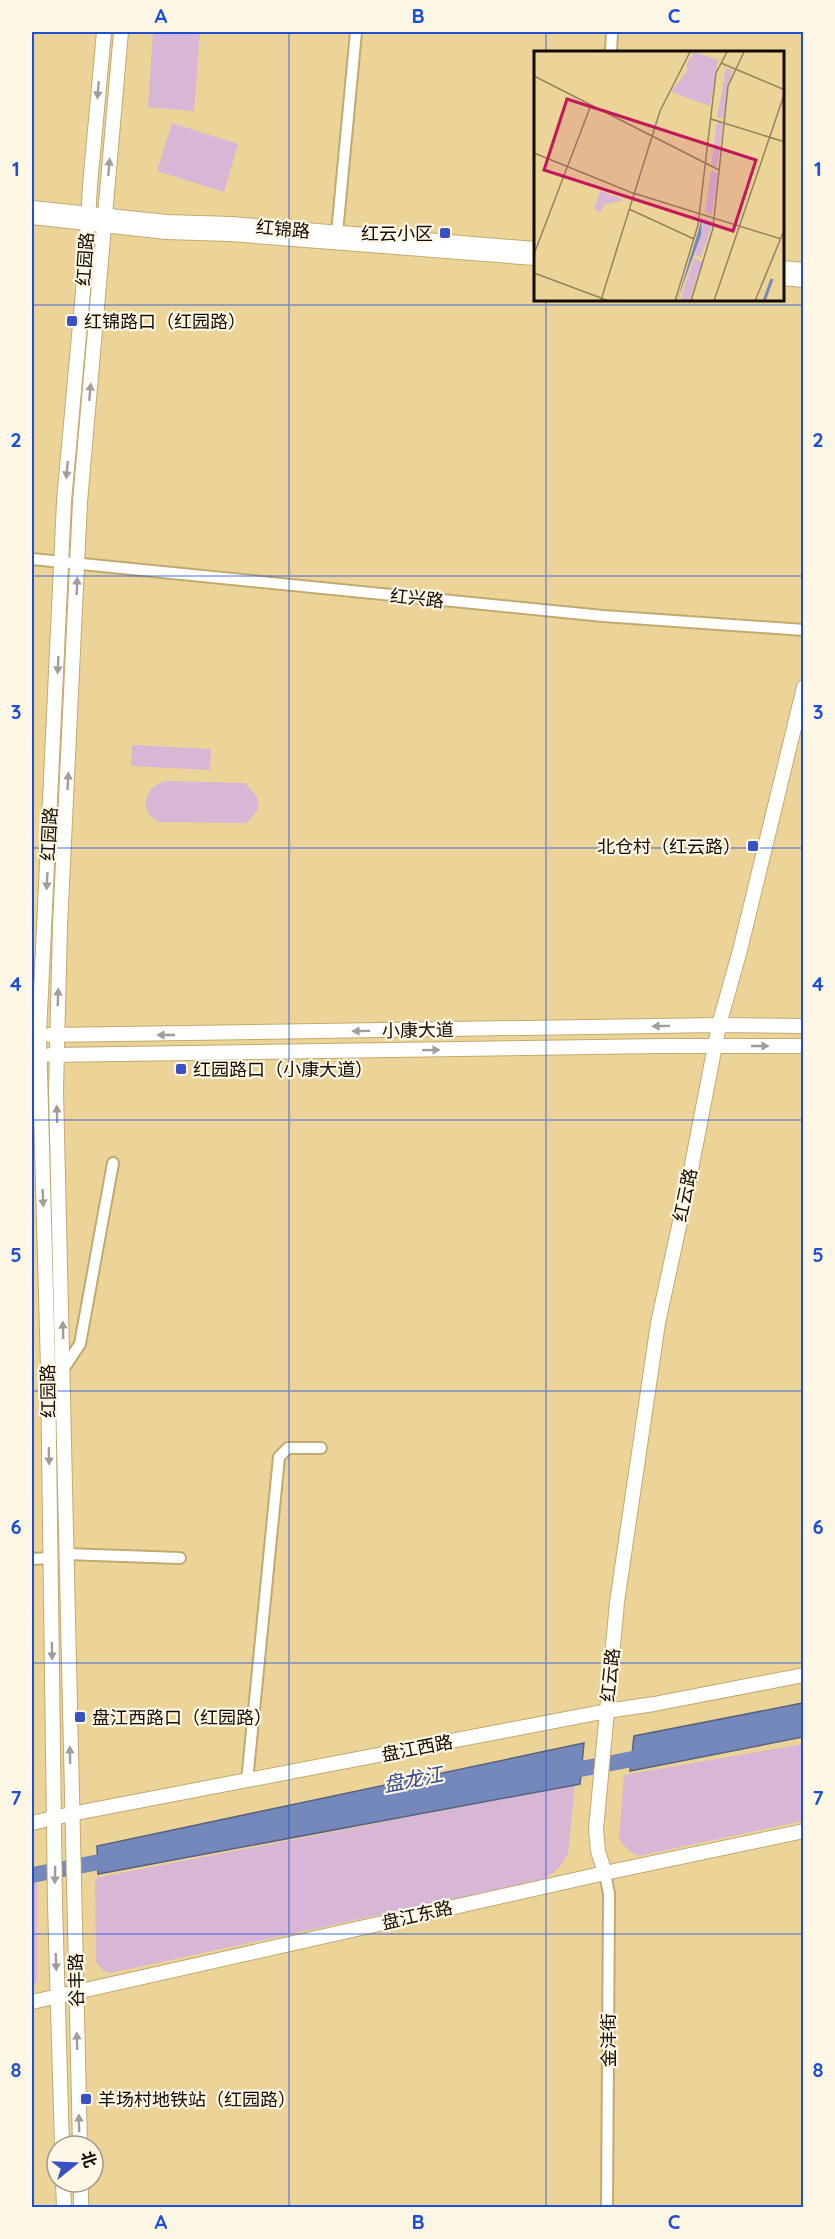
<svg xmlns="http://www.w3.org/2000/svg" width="835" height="2239" font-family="Quicksand,'Noto Sans SC',sans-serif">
	<rect width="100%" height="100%" fill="#ecd498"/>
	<!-- green -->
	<g fill="#d8b6d5">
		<polygon points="153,32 200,32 194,111 148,107"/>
		<polygon points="172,123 238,144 224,192 157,171"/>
		<polygon points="132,745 211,749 210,770 131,766"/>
		<path d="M165 781 245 783 257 797 259 808 247 823 160 822C138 814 143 787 165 781Z"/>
		<polygon points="803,1744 803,1821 639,1856 629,1851 619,1839 624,1775"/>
		<path d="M575 1785 568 1853C562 1867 554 1874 541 1880L110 1973 104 1971 96 1962 95 1878Z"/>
		<polygon points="37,1881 37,1981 32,1988 32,1882"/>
	</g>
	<!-- water -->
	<g fill="#7588bb" stroke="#586283" stroke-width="1.5">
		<polygon points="803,1703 803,1737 630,1771 634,1736"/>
		<polygon points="584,1743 580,1784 98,1874 97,1846"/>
	</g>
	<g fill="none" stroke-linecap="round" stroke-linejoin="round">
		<!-- river -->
		<g stroke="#7588bb" stroke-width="16">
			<polyline points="560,1773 653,1755"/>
			<polyline points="32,1875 120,1858"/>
		</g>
		<defs>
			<g id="street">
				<polyline points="611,52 612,32"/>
				<polyline points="337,233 356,32"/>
				<polyline points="32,559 603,616 804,630"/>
				<polyline points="64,1368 80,1344 113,1163"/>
				<polyline points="66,1554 180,1558"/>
				<polyline points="32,1559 50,1558"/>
				<polyline points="247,1781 279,1457 288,1448 321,1448"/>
				<polyline points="605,1873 609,1894 607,2208"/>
			</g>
			<g id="secondary">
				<polyline points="32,208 167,222 231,224 535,249"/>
				<polyline points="32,217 166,232 230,234 535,258"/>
				<polyline points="782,268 804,270"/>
				<polyline points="782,278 804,280"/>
				<polyline points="50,1035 719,1025 804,1026"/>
				<polyline points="50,1055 661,1046 804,1046"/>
				<polyline points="32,1823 71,1814 607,1711 654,1704 804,1675"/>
				<polyline points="605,1873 598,1851 596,1829 607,1711 617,1602 658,1323 688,1185 719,1025 740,950 804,687"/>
				<polyline points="32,2002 605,1873 804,1831"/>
				<polyline points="62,2146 55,1904 48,1368 39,1035 64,501 86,258 90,185 104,32"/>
				<polyline points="80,2146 56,1090 60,926 80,502 121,32"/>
				<polyline points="63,2182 64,2208"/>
				<polyline points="81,2182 81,2208"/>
			</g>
		</defs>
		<!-- street casing -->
		<use href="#street" stroke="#c1aa6f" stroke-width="14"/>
		<!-- secondary casing -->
		<use href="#secondary" stroke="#c1aa6f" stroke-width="16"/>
		<!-- street -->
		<use href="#street" stroke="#fff" stroke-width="10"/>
		<!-- secondary -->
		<use href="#secondary" stroke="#fff" stroke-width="14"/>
	</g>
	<!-- one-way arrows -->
	<defs><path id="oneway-solid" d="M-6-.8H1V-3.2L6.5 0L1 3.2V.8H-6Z" transform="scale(1.5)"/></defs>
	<g fill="#a19d99">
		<use href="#oneway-solid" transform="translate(98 90) rotate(95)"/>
		<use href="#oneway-solid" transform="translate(109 167) rotate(-85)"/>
		<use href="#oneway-solid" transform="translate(90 392) rotate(-85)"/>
		<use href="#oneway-solid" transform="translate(67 470) rotate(95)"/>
		<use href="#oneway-solid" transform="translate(77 586) rotate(-88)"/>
		<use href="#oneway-solid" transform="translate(58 665) rotate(93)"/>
		<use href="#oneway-solid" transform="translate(68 781) rotate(-87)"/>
		<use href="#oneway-solid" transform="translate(47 881) rotate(93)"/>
		<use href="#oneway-solid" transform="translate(58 997) rotate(-88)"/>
		<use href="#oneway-solid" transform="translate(661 1026) rotate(179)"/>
		<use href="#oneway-solid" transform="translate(361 1031) rotate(179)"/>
		<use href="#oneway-solid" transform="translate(166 1035) rotate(180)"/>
		<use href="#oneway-solid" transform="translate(760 1046)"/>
		<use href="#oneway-solid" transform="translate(431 1050) rotate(-1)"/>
		<use href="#oneway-solid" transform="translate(57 1114) rotate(-91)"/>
		<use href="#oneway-solid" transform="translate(43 1198) rotate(88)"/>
		<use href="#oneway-solid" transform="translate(63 1330) rotate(-92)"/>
		<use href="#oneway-solid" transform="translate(49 1456) rotate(89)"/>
		<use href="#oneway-solid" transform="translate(52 1651) rotate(89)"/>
		<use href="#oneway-solid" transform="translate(70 1755) rotate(-91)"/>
		<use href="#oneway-solid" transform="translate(55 1875) rotate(91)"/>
		<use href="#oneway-solid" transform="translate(56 1962) rotate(88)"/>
		<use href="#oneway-solid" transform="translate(77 2041) rotate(-92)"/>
		<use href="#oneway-solid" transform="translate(79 2123) rotate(-91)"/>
	</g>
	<!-- grid -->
	<path fill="none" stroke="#1d4ed8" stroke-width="1.5" stroke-opacity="0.55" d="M289 32V2208M546 32V52M546 300V2208M32 305H804M32 576H804M32 848H804M32 1120H804M32 1391H804M32 1663H804M32 1934H804"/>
	<!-- markers -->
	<g fill="#3852c4" stroke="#fef7e5" stroke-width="2">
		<rect x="439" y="227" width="12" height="12" rx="3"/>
		<rect x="66" y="315" width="12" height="12" rx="3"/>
		<rect x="747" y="840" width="12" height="12" rx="3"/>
		<rect x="175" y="1063" width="12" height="12" rx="3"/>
		<rect x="74" y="1711" width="12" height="12" rx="3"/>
		<rect x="80" y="2093" width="12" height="12" rx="3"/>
	</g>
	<g text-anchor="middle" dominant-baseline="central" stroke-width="4.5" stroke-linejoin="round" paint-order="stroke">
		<!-- street labels -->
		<g font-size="18" fill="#130a00" stroke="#fef7e5">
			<text transform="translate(283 229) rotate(5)">红锦路</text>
			<text transform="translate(85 259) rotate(-86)">红园路</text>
			<text transform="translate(417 598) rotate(6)">红兴路</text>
			<text transform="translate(49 834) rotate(-87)">红园路</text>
			<text transform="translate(418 1030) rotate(-1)">小康大道</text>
			<text transform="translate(685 1195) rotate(-78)">红云路</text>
			<text transform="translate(48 1391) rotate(-91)">红园路</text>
			<text transform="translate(610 1675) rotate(-84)">红云路</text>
			<text transform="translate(417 1748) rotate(-11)">盘江西路</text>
			<text transform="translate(417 1915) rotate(-13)">盘江东路</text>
			<text transform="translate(76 1980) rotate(-91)">谷丰路</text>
			<text transform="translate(608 2040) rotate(-90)">金沣街</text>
		</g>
		<!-- poi labels -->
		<g font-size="18" fill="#130a00" stroke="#fef7e5" text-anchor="start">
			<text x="433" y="233" text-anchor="end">红云小区</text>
			<text x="84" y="321">红锦路口（红园路）</text>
			<text x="741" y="846" text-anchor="end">北仓村（红云路）</text>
			<text x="193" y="1069">红园路口（小康大道）</text>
			<text x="92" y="1717">盘江西路口（红园路）</text>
			<text x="98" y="2099">羊场村地铁站（红园路）</text>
		</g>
		<!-- water labels -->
		<g font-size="20" font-style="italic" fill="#374a8b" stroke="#fef7e5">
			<text transform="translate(413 1779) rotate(-11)">盘龙江</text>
		</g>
	</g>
	<!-- overview -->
	<g transform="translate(534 51)">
		<rect width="250" height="250" fill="#ecd498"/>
		<path d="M160 1 184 9 176 55 137 41 154 19 152 14ZM192 17 198 19 189 67H183ZM183 70 189 71 183 116 177 115ZM177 119 184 123 178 164 171 162ZM66 140 89 148 88 150 71 153 66 161 60 158ZM170 167 179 171 167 206 161 204ZM160 207 168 211 155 250H146Z" fill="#d8b6d5"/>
		<path d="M168 166 167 184 143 250 164 181Z" fill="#7588bb"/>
		<path fill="none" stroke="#7588bb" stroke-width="3" d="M230 250 238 228"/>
		<path fill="none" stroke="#95835b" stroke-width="1.5" d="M187 12 251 39M0 25 185 119M177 68 251 91M0 102 96 141 247 188M95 158 160 188M0 203 57 54M0 222 75 250M67 249 126 60 156 1M141 250 164 174 182 22 193 1M157 250 179 177 194 35 210 1M180 250 251 41M221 250 251 177"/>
		<path fill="#c2185b" fill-opacity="0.15" stroke="#c2185b" stroke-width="3" d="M33 48 222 109 199 180 10 119Z"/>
		<rect width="250" height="250" fill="none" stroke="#130a00" stroke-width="3"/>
	</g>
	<!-- border -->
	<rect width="835" height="2239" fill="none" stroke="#fef7e5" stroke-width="66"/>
	<!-- north arrow -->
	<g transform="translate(75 2164) rotate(72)"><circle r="28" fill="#fef7e5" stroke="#a09889" stroke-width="1.5"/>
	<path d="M0-4.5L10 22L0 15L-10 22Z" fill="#3852c4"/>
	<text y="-9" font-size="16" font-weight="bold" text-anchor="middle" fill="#130a00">北</text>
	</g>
	<rect x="33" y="33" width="769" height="2173" fill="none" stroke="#1d4ed8" stroke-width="2"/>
	<g font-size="20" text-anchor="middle" font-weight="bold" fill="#1d4ed8">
		<text x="161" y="23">A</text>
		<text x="418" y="23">B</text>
		<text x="674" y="23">C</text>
		<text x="16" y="176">1</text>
		<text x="818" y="176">1</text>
		<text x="16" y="447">2</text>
		<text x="818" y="447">2</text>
		<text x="16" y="719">3</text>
		<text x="818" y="719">3</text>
		<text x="16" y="991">4</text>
		<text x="818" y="991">4</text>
		<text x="16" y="1262">5</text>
		<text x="818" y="1262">5</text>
		<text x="16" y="1534">6</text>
		<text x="818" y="1534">6</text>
		<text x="16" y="1805">7</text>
		<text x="818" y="1805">7</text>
		<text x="16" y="2077">8</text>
		<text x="818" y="2077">8</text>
		<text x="161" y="2229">A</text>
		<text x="418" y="2229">B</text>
		<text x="674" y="2229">C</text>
	</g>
</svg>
